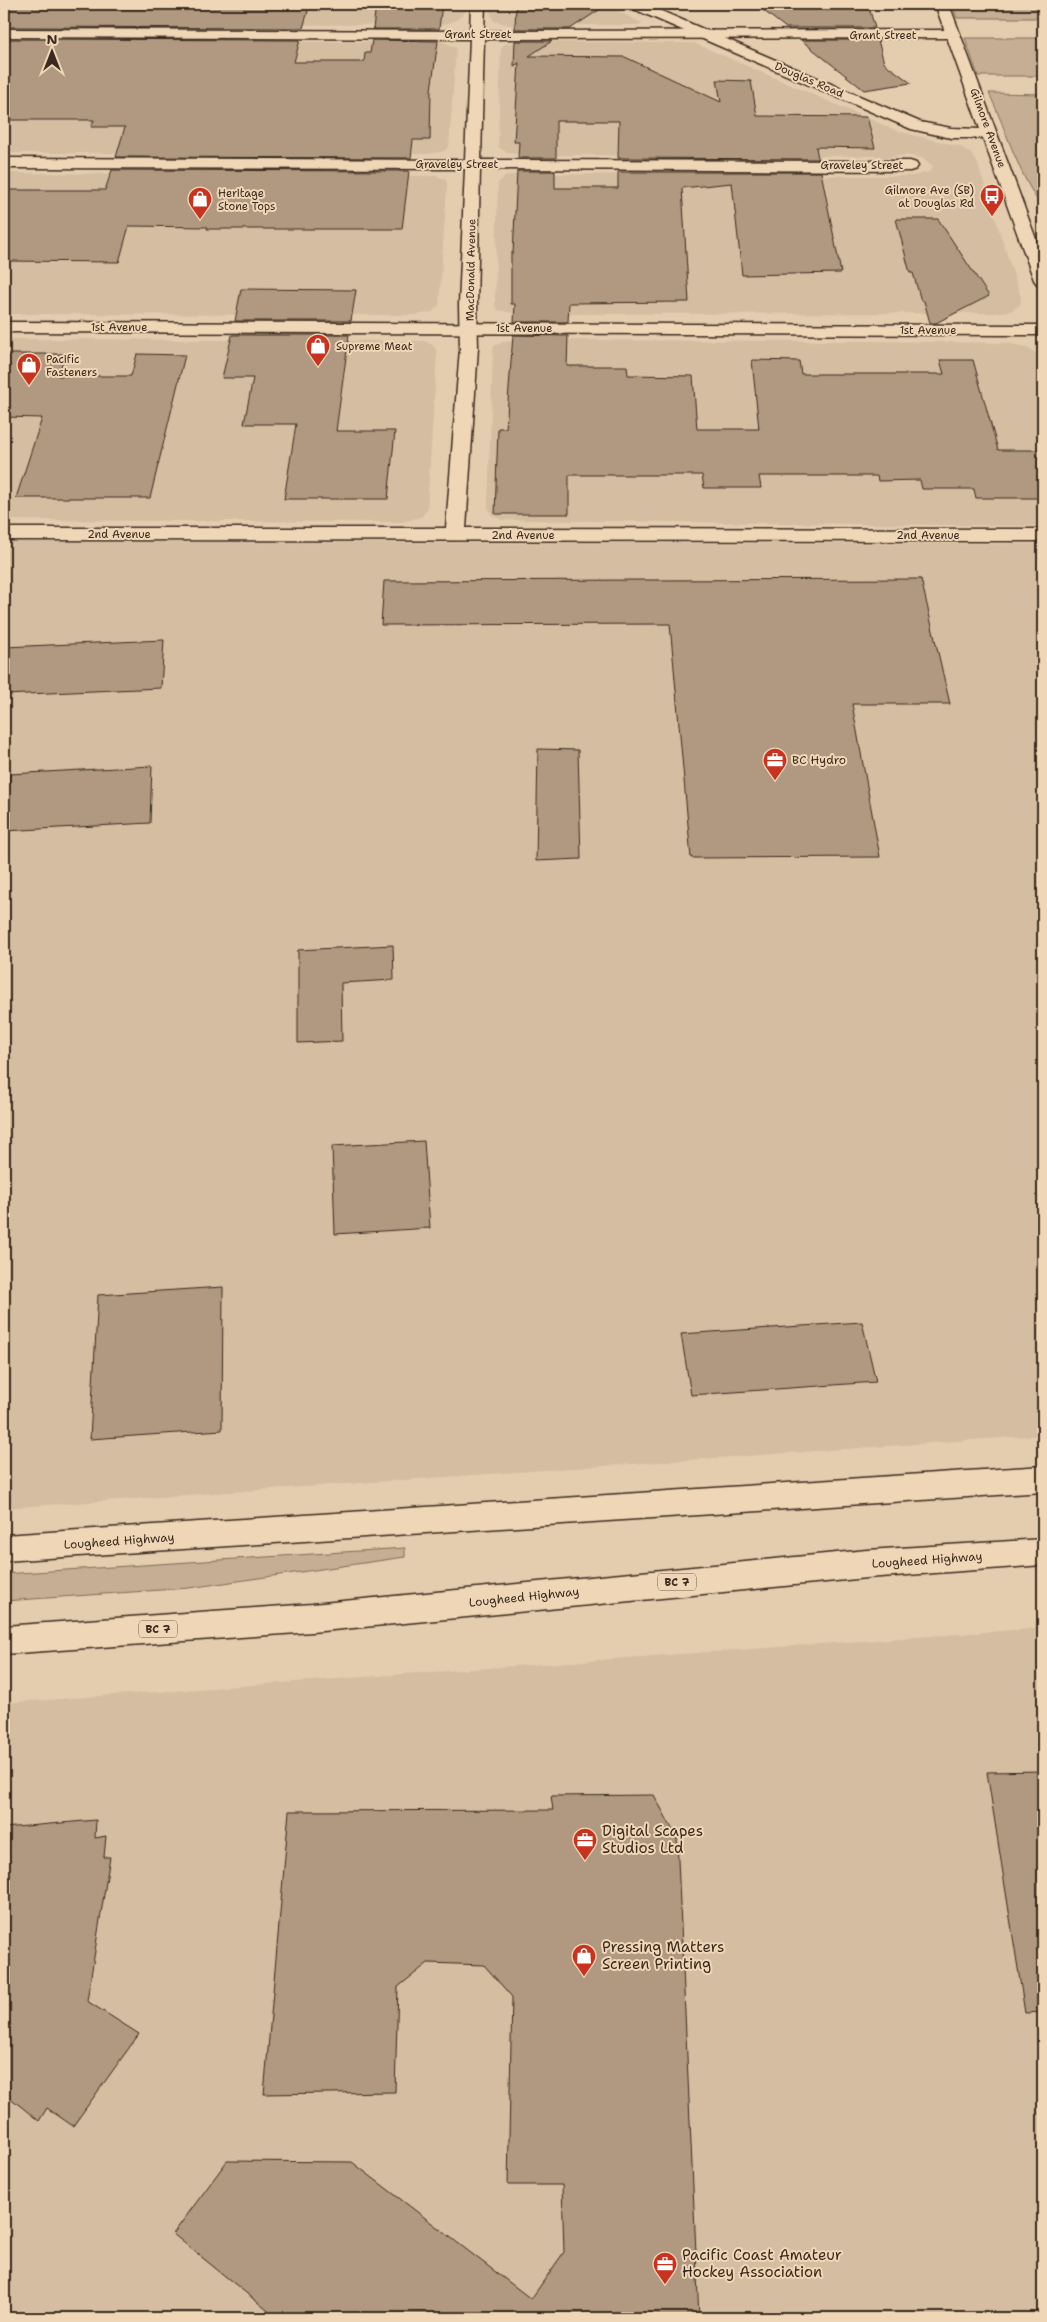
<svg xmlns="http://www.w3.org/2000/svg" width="1047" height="2322" font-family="'Shantell Sans',sans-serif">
	<rect width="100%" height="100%" fill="#e4ccae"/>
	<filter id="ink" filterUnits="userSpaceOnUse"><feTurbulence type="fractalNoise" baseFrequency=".02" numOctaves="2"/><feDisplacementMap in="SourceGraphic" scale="10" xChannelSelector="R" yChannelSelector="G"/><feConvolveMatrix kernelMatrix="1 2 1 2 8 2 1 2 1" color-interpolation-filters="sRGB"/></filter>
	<g filter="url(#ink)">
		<!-- built -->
		<g fill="#d4bda0">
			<polygon points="4,4 468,4 467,10 456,20 442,25 4,24"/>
			<polygon points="487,4 603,4 642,23 637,25 510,25 494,21"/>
			<polygon points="4,41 444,42 456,48 449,146 444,151 428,154 4,153"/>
			<polygon points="518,42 694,43 897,131 961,147 971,154 977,162 1021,298 1020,305 1010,311 995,313 517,314 498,310 495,305 498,183 506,176 521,174 912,176 930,172 933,166 923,158 906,155 886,158 874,156 522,155 508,153 498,147 501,48 505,44"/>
			<polygon points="4,173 437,176 446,180 447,185 439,305 432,312 416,315 4,314"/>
			<polygon points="4,339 424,341 433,345 437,352 427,509 421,517 401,522 4,520"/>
			<polygon points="520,340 864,341 1006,343 1027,347 1040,356 1043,362 1043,526 502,520 492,515 488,507 493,350 494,346 504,342"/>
			<polygon points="4,542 1043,544 1043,1435 4,1508"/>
			<polygon points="1043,1628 1043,2318 4,2318 4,1703"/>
		</g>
		<!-- green -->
		<g fill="#c5ae93" stroke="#806c58">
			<polygon points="952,4 1043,4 1043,18 957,18"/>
			<polygon points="965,38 1043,38 1043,76 978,76"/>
			<path d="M989 93 1043 94V208C1018 175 1007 131 989 93Z"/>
			<polygon points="405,1548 405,1557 189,1588 4,1601 4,1574"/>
		</g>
		<!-- building -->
		<g fill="#b09980" stroke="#3b2a1e">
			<polygon points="4,4 310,4 303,28 4,27"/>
			<polygon points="376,4 442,4 439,29 373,29"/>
			<polygon points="516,4 608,4 570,29 515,29"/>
			<polygon points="755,4 868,4 875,28 786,28"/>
			<polygon points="4,39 300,40 294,62 364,62 365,53 370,53 372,40 438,41 431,90 430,140 413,140 411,158 116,157 125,127 91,127 94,120 4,120"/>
			<polygon points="801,40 878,40 884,63 911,83 864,90"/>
			<polygon points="515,41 552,41 529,56 625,57 721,102 717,80 751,81 757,116 867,117 875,148 816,147 818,159 618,158 619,121 556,121 556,158 518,158 519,142 514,142 519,63 514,66"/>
			<polygon points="112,170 409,171 402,229 207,229 208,227 129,226 119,262 4,261 4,190 105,190"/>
			<polygon points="517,171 555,171 555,188 618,188 618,172 821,172 841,273 742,275 732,183 682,188 689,302 569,303 568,322 514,322 515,304 511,304 511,253 513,253"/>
			<polygon points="896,219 938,219 989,296 936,323 930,323 924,301 921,301 913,273 910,273"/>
			<polygon points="241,289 356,290 351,321 235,321"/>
			<polygon points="232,335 349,335 336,431 395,431 388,499 284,499 296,424 244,424 253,378 222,378"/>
			<polygon points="513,335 568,336 567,366 627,366 628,375 693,376 697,429 759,429 752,360 799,361 801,374 944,374 940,360 973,360 998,450 1043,450 1043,498 976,498 974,489 922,489 920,480 878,481 877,476 759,476 761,488 704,488 702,475 569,475 569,514 495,514 498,428 506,428"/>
			<polygon points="4,354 65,354 58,376 131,376 137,354 185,355 150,498 16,498 42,418 4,417"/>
			<polygon points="921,579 950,704 852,704 880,857 691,858 670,624 381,625 384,581"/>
			<polygon points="164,640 161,688 4,695 4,647"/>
			<polygon points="538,749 578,750 581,859 536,861"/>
			<polygon points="152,766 150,823 4,831 10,774"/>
			<polygon points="393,945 394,980 341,983 342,1041 298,1043 298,950"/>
			<polygon points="424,1141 430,1228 335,1234 332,1146"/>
			<polygon points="223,1287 222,1430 90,1439 98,1295"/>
			<polygon points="862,1322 876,1382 691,1395 681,1334"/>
			<polygon points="1043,1771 1043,2012 1025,2013 987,1772"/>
			<polygon points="654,1795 677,1838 699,2318 277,2318 173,2234 227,2161 352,2162 531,2299 564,2252 562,2185 508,2185 512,1997 484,1965 428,1963 398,1987 395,2092 264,2094 289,1811 553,1810 551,1796"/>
			<polygon points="96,1820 95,1838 106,1836 104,1857 110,1857 87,2001 139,2034 73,2126 47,2108 39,2121 4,2093 4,1828"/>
		</g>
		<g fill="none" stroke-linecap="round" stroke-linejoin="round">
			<defs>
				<polygon id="minor" points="471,4 485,4 484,31 953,30 960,34 953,38 484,39 481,160 910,161 916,163 918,166 916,169 910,171 480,169 477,305 478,348 466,528 1043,529 1043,541 4,540 4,528 446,528 460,348 459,305 465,169 4,168 4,158 465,160 470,39 4,37 4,29 470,31"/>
				<g id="tertiary">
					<polygon points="627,4 645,4 920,122 951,128 980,129 935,4 949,4 1043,258 1043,285 1037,284 1034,280 983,138 951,138 911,129 629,7"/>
					<polygon points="4,322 1043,325 1043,335 4,332"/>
				</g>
				<g id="primary">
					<polygon points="1043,1466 1043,1492 4,1561 4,1535"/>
					<polygon points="1043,1539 1043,1565 867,1578 312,1632 4,1654 4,1626 312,1604 867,1550"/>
				</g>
			</defs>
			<!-- minor casing -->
			<use href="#minor" stroke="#3b2a1e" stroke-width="3"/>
			<!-- tertiary casing -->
			<use href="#tertiary" stroke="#3b2a1e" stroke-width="3"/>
			<!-- primary casing -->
			<use href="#primary" stroke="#3b2a1e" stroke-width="3"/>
			<!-- minor -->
			<use href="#minor" fill="#efd6b7" fill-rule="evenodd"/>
			<!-- tertiary -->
			<use href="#tertiary" fill="#efd6b7" fill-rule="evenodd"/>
			<!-- primary -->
			<use href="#primary" fill="#efd6b7" fill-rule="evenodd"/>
		</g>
	</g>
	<!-- icons -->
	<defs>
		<symbol id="bus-pin" viewBox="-11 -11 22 30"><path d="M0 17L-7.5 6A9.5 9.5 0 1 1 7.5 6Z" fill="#c8321e" stroke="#efd6b7"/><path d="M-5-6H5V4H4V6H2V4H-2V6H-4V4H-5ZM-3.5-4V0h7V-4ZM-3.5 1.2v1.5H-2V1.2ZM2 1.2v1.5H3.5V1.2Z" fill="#fff"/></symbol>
		<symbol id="shop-pin" viewBox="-11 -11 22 30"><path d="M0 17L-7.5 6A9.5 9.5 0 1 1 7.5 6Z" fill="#c8321e" stroke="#efd6b7"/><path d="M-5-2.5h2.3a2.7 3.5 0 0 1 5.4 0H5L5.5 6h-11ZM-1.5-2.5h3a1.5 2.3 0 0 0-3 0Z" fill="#fff"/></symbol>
		<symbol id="office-pin" viewBox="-11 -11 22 30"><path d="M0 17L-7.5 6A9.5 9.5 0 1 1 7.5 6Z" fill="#c8321e" stroke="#efd6b7"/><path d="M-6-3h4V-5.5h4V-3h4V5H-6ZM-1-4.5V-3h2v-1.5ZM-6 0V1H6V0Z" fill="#fff"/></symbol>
	</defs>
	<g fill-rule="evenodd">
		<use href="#bus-pin" x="978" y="182" width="28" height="38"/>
		<use href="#shop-pin" x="186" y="185" width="28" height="38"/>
		<use href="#shop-pin" x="304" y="332" width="28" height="38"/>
		<use href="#shop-pin" x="15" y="351" width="28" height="38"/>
		<use href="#office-pin" x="761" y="746" width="28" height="38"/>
		<use href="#office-pin" x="571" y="1826" width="28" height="38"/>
		<use href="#shop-pin" x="570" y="1942" width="28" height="38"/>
		<use href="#office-pin" x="651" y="2250" width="28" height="38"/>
	</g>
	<g text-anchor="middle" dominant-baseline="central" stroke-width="4" stroke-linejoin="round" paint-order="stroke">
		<!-- far-street labels -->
		<g font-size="11" fill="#3b2a1e" stroke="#efd6b7">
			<text x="478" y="34">Grant Street</text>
			<text x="883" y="35">Grant Street</text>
			<text transform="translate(809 80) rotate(23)">Douglas Road</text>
			<text transform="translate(988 128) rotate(70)">Gilmore Avenue</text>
			<text x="457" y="164">Graveley Street</text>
			<text x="862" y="165">Graveley Street</text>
			<text transform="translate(471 270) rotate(-89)">MacDonald Avenue</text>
			<text x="119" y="327">1st Avenue</text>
			<text x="524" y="328">1st Avenue</text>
			<text x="928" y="330">1st Avenue</text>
			<text x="119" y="534">2nd Avenue</text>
			<text x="523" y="535">2nd Avenue</text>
			<text x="928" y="535">2nd Avenue</text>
		</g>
		<!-- far-poi labels -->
		<g font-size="11" fill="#3b2a1e" stroke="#efd6b7" text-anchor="start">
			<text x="974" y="190" text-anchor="end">Gilmore Ave (SB)<tspan x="974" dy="13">at Douglas Rd</tspan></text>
			<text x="218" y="193">Heritage<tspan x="218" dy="13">Stone Tops</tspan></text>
			<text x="336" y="346">Supreme Meat</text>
			<text x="46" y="359">Pacific<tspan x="46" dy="13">Fasteners</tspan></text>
		</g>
		<!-- shield labels -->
		<g fill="#efd6b7" stroke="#715e4c" stroke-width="1">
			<rect x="658" y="1573.5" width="38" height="17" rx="4"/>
			<rect x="139" y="1620.5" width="38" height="17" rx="4"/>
		</g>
		<g font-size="11" font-weight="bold" fill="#3b2a1e">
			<text x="677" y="1582">BC 7</text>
			<text x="158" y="1629">BC 7</text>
		</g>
		<!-- poi labels -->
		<g font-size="12" fill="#3b2a1e" stroke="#efd6b7" text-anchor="start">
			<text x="792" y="760">BC Hydro</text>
		</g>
		<!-- street labels -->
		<g font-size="12" fill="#3b2a1e" stroke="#efd6b7">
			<text transform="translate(119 1541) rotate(-4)">Lougheed Highway</text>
			<text transform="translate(927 1560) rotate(-4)">Lougheed Highway</text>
			<text transform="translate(524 1597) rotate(-6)">Lougheed Highway</text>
		</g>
		<!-- near-poi labels -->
		<g font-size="15" fill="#3b2a1e" stroke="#efd6b7" text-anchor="start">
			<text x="602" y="1831">Digital Scapes<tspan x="602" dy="17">Studios Ltd</tspan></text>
			<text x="602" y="1947">Pressing Matters<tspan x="602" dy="17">Screen Printing</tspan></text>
			<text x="682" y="2255">Pacific Coast Amateur<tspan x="682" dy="17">Hockey Association</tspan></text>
		</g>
	</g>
	<!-- margin -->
	<rect width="1047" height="2322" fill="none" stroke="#efd6b7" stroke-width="20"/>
	<rect x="10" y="10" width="1027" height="2302" fill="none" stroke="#3b2a1e" stroke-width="2" filter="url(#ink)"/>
	<!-- north arrow -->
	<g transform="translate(52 52)" stroke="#efd6b7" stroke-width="4" paint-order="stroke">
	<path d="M0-4L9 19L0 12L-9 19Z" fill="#3b2a1e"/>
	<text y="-8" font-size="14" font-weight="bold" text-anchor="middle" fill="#3b2a1e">N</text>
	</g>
</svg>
